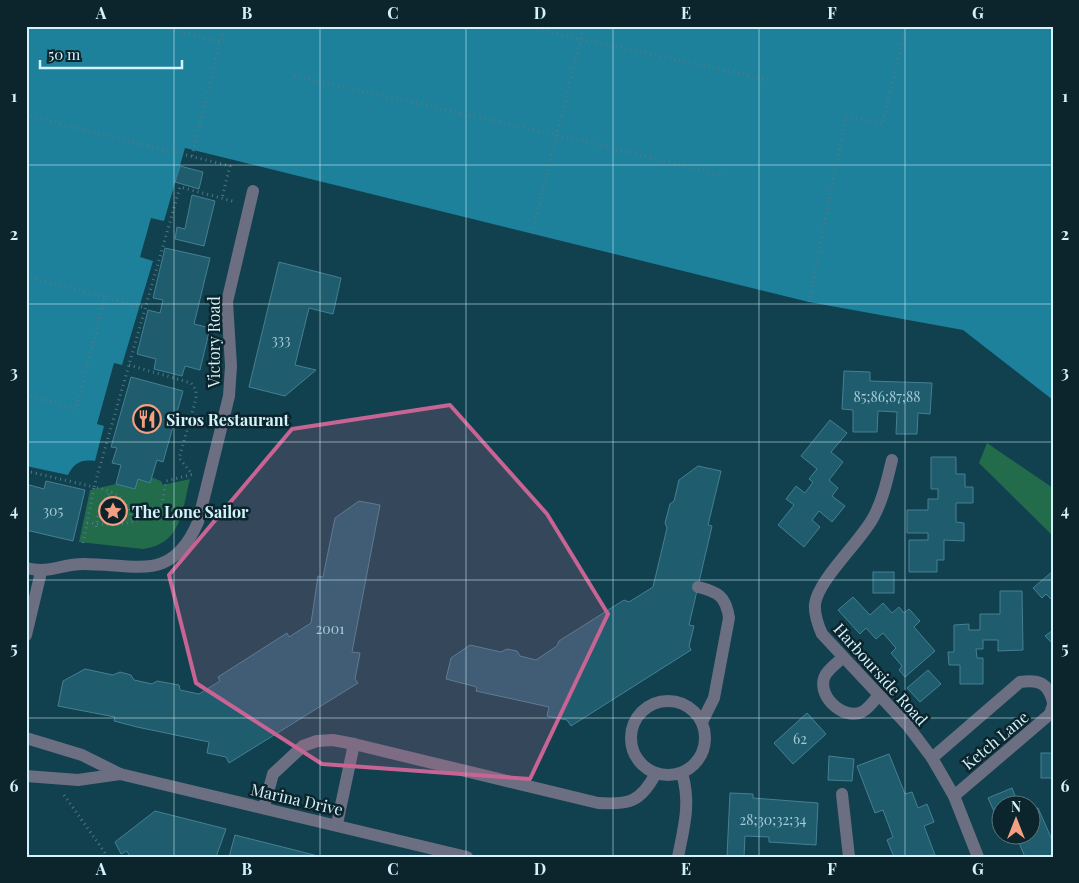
<svg xmlns="http://www.w3.org/2000/svg" width="1079" height="883" font-family="'Playfair Display',serif">
	<rect width="100%" height="100%" fill="#11404e"/>
	<!-- green -->
	<g fill="#226c4c">
		<polygon points="987,443 1053,488 1053,536 979,463"/>
		<path d="M151 477 161 481 163 485 190 479C182 510 182 544 143 549L79 542 90 490 116 484 134 489 138 479 150 483Z"/>
	</g>
	<!-- water -->
	<path fill="#1d819c" d="M26 26H1053V400L963 330 809 302 185 148 164 221 151 218 140 257 153 261 122 365 114 363 97 424 104 426 95 461C81 459 74 463 68 475L26 466Z"/>
	<!-- building -->
	<g fill="#1f5c6e" stroke="#458093">
		<polygon points="180,166 203,172 199,189 175,182"/>
		<polygon points="192,195 215,201 204,246 175,239 177,227 185,229"/>
		<polygon points="165,248 210,258 194,324 210,328 200,370 185,366 182,376 154,369 156,359 137,354 148,310 160,313 163,300 153,298"/>
		<polygon points="279,262 341,278 333,314 309,308 295,365 316,370 285,396 249,387"/>
		<polygon points="844,371 870,372 870,381 932,383 930,414 918,413 917,434 896,434 897,412 878,411 877,432 853,432 853,410 842,409"/>
		<polygon points="131,377 183,391 163,462 157,460 150,483 138,479 135,489 116,484 121,465 112,463 117,448 111,447"/>
		<polygon points="830,420 847,433 831,452 843,462 829,480 838,488 832,496 845,506 832,522 819,511 812,520 820,527 804,547 778,525 794,505 786,499 796,486 805,493 813,482 809,479 817,469 801,456"/>
		<polygon points="931,457 956,457 956,474 965,474 965,487 973,487 973,503 956,503 956,522 964,523 964,541 944,540 944,560 937,560 937,572 909,572 909,540 928,540 928,533 907,533 907,510 928,510 928,499 938,499 938,489 931,489"/>
		<polygon points="698,466 721,471 708,525 712,526 689,625 694,626 689,646 691,650 571,726 567,720 547,716 549,707 476,691 477,687 446,679 451,658 470,645 501,652 507,649 517,651 520,656 536,660 557,646 559,641 624,600 629,602 653,587 667,528 665,523 670,504 674,501 679,480"/>
		<polygon points="46,481 85,490 73,541 26,530 26,484 44,489"/>
		<polygon points="359,501 380,505 352,652 360,653 355,679 358,683 229,763 226,757 207,753 209,742 137,727 114,721 115,717 58,706 63,681 85,669 113,675 120,672 131,675 134,680 152,684 157,681 179,685 180,690 199,694 220,681 218,677 287,633 289,637 311,623 318,576 323,577 335,518"/>
		<polygon points="1053,571 1053,601 1046,594 1042,598 1033,588"/>
		<rect x="873" y="572" width="21" height="21"/>
		<polygon points="1000,591 1022,591 1023,650 998,651 998,640 983,640 983,649 976,649 977,658 983,658 983,684 960,684 960,665 949,665 948,652 954,652 954,625 969,624 969,630 980,630 980,614 1000,614"/>
		<polygon points="853,597 870,615 883,603 892,613 899,607 904,613 909,609 920,621 914,627 935,651 905,677 899,670 902,666 891,653 896,648 883,633 876,639 866,628 860,634 838,610"/>
		<polygon points="1053,630 1053,644 1045,636"/>
		<polygon points="928,670 941,684 920,702 907,688"/>
		<polygon points="807,713 826,734 793,764 774,743"/>
		<rect x="1041" y="753" width="12" height="25"/>
		<polygon points="889,754 905,794 912,792 918,808 927,804 934,822 924,826 935,855 894,857 887,840 893,837 883,810 875,813 857,766"/>
		<polygon points="829,756 854,759 852,781 828,780"/>
		<polygon points="1012,788 1019,806 1002,806 1002,829 988,798"/>
		<polygon points="730,793 753,794 753,798 818,803 816,845 769,842 769,837 745,836 744,857 727,856"/>
		<polygon points="1038,808 1053,842 1053,857 1025,857 1017,838 1007,842 1004,836 1032,836 1032,810"/>
		<polygon points="155,811 226,829 216,857 130,857 127,851 121,854 115,842"/>
		<polygon points="235,835 322,857 229,857"/>
	</g>
	<g fill="none" stroke-linecap="round" stroke-linejoin="round">
		<!-- path -->
		<g stroke="#4f7985" stroke-width="3" stroke-dasharray="1 4" stroke-linecap="butt">
			<polyline points="155,26 220,42"/>
			<polyline points="523,26 772,81"/>
			<polyline points="294,76 558,135 726,176"/>
			<polyline points="26,115 230,166 222,198"/>
			<polyline points="192,156 224,26"/>
			<polyline points="532,233 584,26"/>
			<polyline points="26,276 105,297"/>
			<polyline points="809,302 846,116 882,125 906,26"/>
			<polyline points="129,365 191,383 196,390 196,399 179,458 192,474"/>
			<polyline points="26,395 76,409 105,297 145,308"/>
			<polyline points="26,471 94,487 180,187 236,202"/>
			<path d="M87 523C115 526 141 526 162 505L166 481 194 474"/>
			<path d="M96 527C98 512 100 502 112 491"/>
			<path d="M83 543 94 487C114 491 131 500 132 523"/>
			<polyline points="64,795 108,857"/>
		</g>
		<!-- minor -->
		<g stroke="#6c6e82" stroke-width="12">
			<path d="M892 460C887 480 883 500 873 518 860 542 818 580 815 604 814 615 818 625 822 634L908 726 932 758 954 796 978 857"/>
			<path d="M26 568C50 574 61 564 83 564 137 564 172 583 198 522L229 396 231 366 227 302 253 191"/>
			<path d="M698 587C718 592 726 596 729 618L714 698 702 722"/>
			<polyline points="26,635 41,572"/>
			<path d="M842 658C837 663 830 668 826 674 814 693 842 721 862 712 868 709 874 701 878 696"/>
			<circle cx="668" cy="738" r="37"/>
			<polyline points="26,738 82,755 120,774 467,857"/>
			<path d="M932 758 1020 682C1039 679 1048 683 1053 702"/>
			<polyline points="26,776 78,780 120,774"/>
			<polyline points="842,794 849,857"/>
			<polyline points="954,796 1050,714 1053,705"/>
			<polyline points="264,807 273,774 303,746 317,741 333,740 354,744"/>
			<path d="M337 824 354 744 598 803C629 805 641 802 656 773"/>
			<path d="M678 857C684 826 691 804 682 773"/>
		</g>
	</g>
	<!-- marked area -->
	<path fill="#c86493" fill-opacity="0.2" stroke="#c86493" stroke-width="4" stroke-linejoin="round" d="M450 405 547 514 608 614 530 779 322 764 196 683 169 575 292 429Z"/>
	<!-- grid -->
	<path fill="none" stroke="#d4f2fc" stroke-width="1" stroke-opacity="0.55" d="M174 26V857M320 26V857M466 26V857M613 26V857M759 26V857M905 26V857M26 165H1053M26 304H1053M26 442H1053M26 580H1053M26 718H1053"/>
	<!-- icons -->
	<defs>
		<symbol id="restaurant-ring" viewBox="-11 -11 22 22"><circle r="9.5" fill="#0c252c" stroke="#f2a081" stroke-width="1.5"/><path d="M-5-6h1v4h1v-4h1v4h1v-4h1v5L-1.5 .5V6h-2V.5L-5-1ZM5-6V6H3V1.5H1.5Q1.5-4 5-6Z" fill="#f2a081"/></symbol>
		<symbol id="sight-ring" viewBox="-11 -11 22 22"><circle r="9.5" fill="#0c252c" stroke="#f2a081" stroke-width="1.5"/><path d="M0-6L1.8-2.2L6-1.7L2.9 1.2L3.7 5.4L0 3.3L-3.7 5.4L-2.9 1.2L-6-1.7L-1.8-2.2Z" fill="#f2a081"/></symbol>
	</defs>
	<g fill-rule="evenodd">
		<use href="#restaurant-ring" x="131" y="403" width="32" height="32"/>
		<use href="#sight-ring" x="97" y="495" width="32" height="32"/>
	</g>
	<g text-anchor="middle" dominant-baseline="central" stroke-width="5" stroke-linejoin="round" paint-order="stroke">
		<!-- number labels -->
		<g font-size="14" fill="#a7ccd8">
			<text x="281" y="339">333</text>
			<text x="887" y="396">85;86;87;88</text>
			<text x="53" y="510">305</text>
			<text x="330" y="628">2001</text>
			<text x="800" y="738">62</text>
			<text x="773" y="819">28;30;32;34</text>
		</g>
		<!-- street labels -->
		<g font-size="16" fill="#d4f2fc" stroke="#0c252c">
			<text transform="translate(213 342) rotate(-90)">Victory Road</text>
			<text transform="translate(881 674) rotate(48)">Harbourside Road</text>
			<text transform="translate(995 740) rotate(-40)">Ketch Lane</text>
			<text transform="translate(297 799) rotate(13)">Marina Drive</text>
		</g>
		<!-- poi labels -->
		<g font-size="16" font-weight="bold" fill="#d4f2fc" stroke="#0c252c" text-anchor="start">
			<text x="166" y="419">Siros Restaurant</text>
			<text x="132" y="511">The Lone Sailor</text>
		</g>
	</g>
	<!-- border -->
	<rect width="1079" height="883" fill="none" stroke="#0c252c" stroke-width="55"/>
	<!-- north arrow -->
	<g transform="translate(1016 820)"><circle r="24" fill="#0c252c" stroke="#5c777f"/>
	<path d="M0-4L9 19L0 12L-9 19Z" fill="#f2a081"/>
	<text y="-8" font-size="14" font-weight="bold" text-anchor="middle" fill="#d4f2fc">N</text>
	</g>
	<!-- scale -->
	<path d="M40 60v8h142v-8" fill="none" stroke="#d4f2fc" stroke-width="2.5"/>
	<text x="48" y="60" font-size="15" fill="#d4f2fc" stroke="#0c252c" stroke-width="4" paint-order="stroke">50 m</text>
	<rect x="28" y="28" width="1024" height="828" fill="none" stroke="#d4f2fc" stroke-width="2"/>
	<g font-size="16" text-anchor="middle" font-weight="bold" fill="#d4f2fc">
		<text x="101" y="19">A</text>
		<text x="247" y="19">B</text>
		<text x="393" y="19">C</text>
		<text x="540" y="19">D</text>
		<text x="686" y="19">E</text>
		<text x="832" y="19">F</text>
		<text x="978" y="19">G</text>
		<text x="14" y="102">1</text>
		<text x="1065" y="102">1</text>
		<text x="14" y="240">2</text>
		<text x="1065" y="240">2</text>
		<text x="14" y="378">3</text>
		<text x="1065" y="378">3</text>
		<text x="14" y="516">4</text>
		<text x="1065" y="516">4</text>
		<text x="14" y="654">5</text>
		<text x="1065" y="654">5</text>
		<text x="14" y="792">6</text>
		<text x="1065" y="792">6</text>
		<text x="101" y="875">A</text>
		<text x="247" y="875">B</text>
		<text x="393" y="875">C</text>
		<text x="540" y="875">D</text>
		<text x="686" y="875">E</text>
		<text x="832" y="875">F</text>
		<text x="978" y="875">G</text>
	</g>
</svg>
